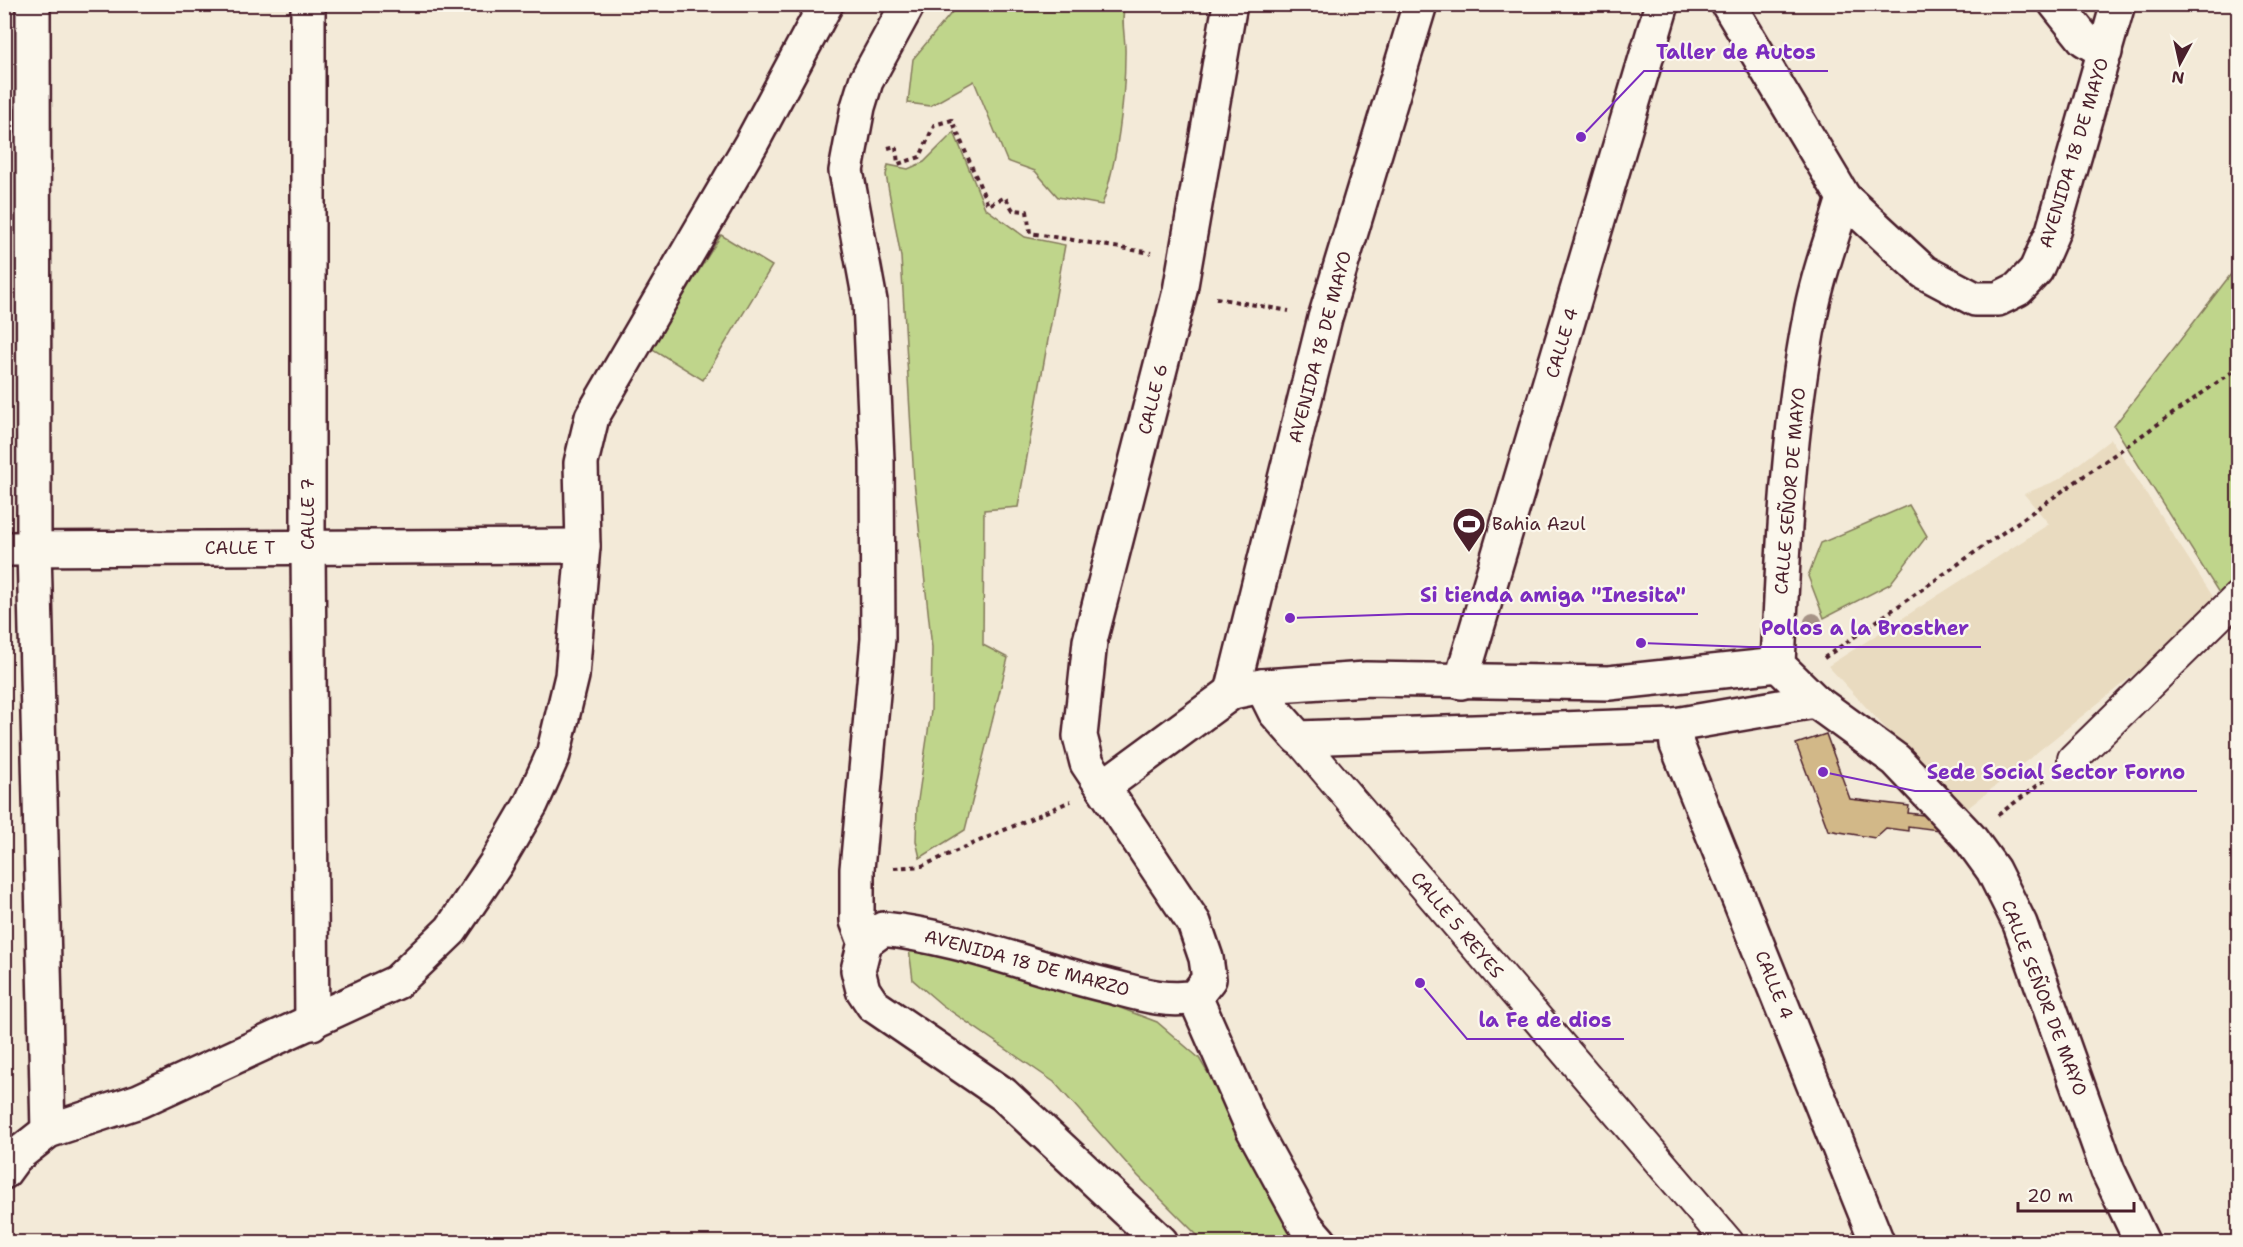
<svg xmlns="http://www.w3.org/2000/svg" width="2243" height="1247" font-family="'Shantell Sans',sans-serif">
	<rect width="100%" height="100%" fill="#f3ead8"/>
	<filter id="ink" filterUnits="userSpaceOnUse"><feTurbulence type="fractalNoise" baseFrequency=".0167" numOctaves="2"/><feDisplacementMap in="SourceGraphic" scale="12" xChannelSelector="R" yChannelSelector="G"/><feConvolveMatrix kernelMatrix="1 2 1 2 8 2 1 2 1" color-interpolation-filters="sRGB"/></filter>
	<g filter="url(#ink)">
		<!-- built -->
		<polygon fill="#e9dbc0" points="2111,439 2219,606 1963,812 1828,666 2049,524 2024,494 2058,480"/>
		<!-- green -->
		<g fill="#bfd58b" stroke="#847a5b" stroke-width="1.5">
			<path d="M958 5H1125C1120 21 1126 38 1125 55 1125 100 1117 163 1102 205L1058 197 1035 171 1007 161 974 81 930 106 908 103 913 59Z"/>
			<polygon points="954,132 985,208 1025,237 1065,245 1018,507 984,510 983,645 1008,658 965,830 920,858 916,841 917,807 931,711 932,648 914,481 901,257 886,175 888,165 908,169 924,162"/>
			<polygon points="721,235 772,266 703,380 651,348"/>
			<polygon points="2238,265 2238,573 2224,601 2114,426"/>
			<polygon points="1909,505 1927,536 1890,584 1824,618 1808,576 1821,543"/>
			<polygon points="909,949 942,954 1089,996 1157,1022 1199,1058 1309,1242 1204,1242 1138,1176 1054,1082 942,1005 913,980"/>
		</g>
		<!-- building -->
		<polygon fill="#d2b888" stroke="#4a1f2b" stroke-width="1.5" points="1826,734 1850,799 1909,806 1908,813 1940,817 1938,830 1908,826 1908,831 1886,828 1875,838 1828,830 1796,744"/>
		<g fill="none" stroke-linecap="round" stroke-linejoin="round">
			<defs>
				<g id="pedestrian">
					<polyline points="1298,738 1728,1242"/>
					<polyline points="2073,759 2238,597"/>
				</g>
				<g id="minor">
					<polyline points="33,4 34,548 48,1131"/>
					<polyline points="308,4 308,548 312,1023"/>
					<polyline points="1728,4 1844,198 1924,272 1975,299 1998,299 2018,289 2036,270 2053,231 2118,4"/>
					<polyline points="2056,4 2084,39 2105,52"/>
					<path d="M1844 198C1833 236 1818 273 1811 312 1788 429 1783 547 1778 665L1815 701 1896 760 1969 837 1993 870 2020 924 2108 1171 2142 1242"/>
					<polyline points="4,549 583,546"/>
					<polyline points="1461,682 1662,4"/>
					<polyline points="1262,686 1275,712 1298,738 1675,725 1815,701"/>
					<polyline points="1232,692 1325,318 1420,4"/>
					<polyline points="1675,725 1677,745 1877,1242"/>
					<polyline points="1103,787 1087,763 1080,736 1090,641 1180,291 1230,4"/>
					<path d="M865 942 883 929C959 937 1030 967 1105 985 1134 992 1164 1003 1195 997L1209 979 1206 958 1194 923 1103 787 1232 692 1262 686 1366 679 1609 683 1778 665"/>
					<polyline points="1195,997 1253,1129 1306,1226 1320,1242"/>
					<polyline points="4,1172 15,1157 48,1131 139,1101 397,982 451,930 497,862 531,804 553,755 572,676 583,546 581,463 592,417 751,144 826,4"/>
				</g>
				<polyline id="tertiary" points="908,4 866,81 858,107 846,171 870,301 877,460 878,639 857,869 857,921 865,942 858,970 863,990 873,1005 1003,1094 1161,1242"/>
			</defs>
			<!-- pedestrian casing -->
			<use href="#pedestrian" stroke="#4a1f2b" stroke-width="34"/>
			<!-- minor casing -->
			<use href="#minor" stroke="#4a1f2b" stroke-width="38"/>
			<!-- tertiary casing -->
			<use href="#tertiary" stroke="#4a1f2b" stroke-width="38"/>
			<!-- path -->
			<g stroke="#4a1f2b" stroke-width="4" stroke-dasharray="4.5 4.5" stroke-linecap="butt">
				<polyline points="888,148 896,146 898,164 920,157 934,125 952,120 988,205 1005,197 1013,210 1027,211 1030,233 1151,253"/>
				<polyline points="1216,298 1289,311"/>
				<polyline points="1824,658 2238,368"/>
				<polyline points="1998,815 2045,780"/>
				<polyline points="894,868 922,866 1071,801"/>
			</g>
			<!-- pedestrian -->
			<use href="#pedestrian" stroke="#fbf7ec" stroke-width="30"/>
			<!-- minor -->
			<use href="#minor" stroke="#fbf7ec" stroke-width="33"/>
			<!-- tertiary -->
			<use href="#tertiary" stroke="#fbf7ec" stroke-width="33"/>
		</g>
		<!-- trees -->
		<circle fill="#a69386" cx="1813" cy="622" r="9"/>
	</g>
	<!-- icons -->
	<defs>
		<symbol id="stadium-pin" viewBox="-11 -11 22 30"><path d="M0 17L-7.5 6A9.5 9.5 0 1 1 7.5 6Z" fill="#4a1f2b" stroke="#fbf7ec"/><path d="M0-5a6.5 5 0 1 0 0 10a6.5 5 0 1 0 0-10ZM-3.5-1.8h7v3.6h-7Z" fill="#fff"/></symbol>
	</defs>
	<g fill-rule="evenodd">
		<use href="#stadium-pin" x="1450" y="505" width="38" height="52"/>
	</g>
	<g text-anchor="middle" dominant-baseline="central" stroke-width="4.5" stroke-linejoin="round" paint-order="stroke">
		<!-- street labels -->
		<g font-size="18" fill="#4a1f2b" stroke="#fbf7ec">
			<text transform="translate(2074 153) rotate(-73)">AVENIDA 18 DE MAYO</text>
			<text transform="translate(1562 343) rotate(-73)">CALLE 4</text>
			<text transform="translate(1320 347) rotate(-75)">AVENIDA 18 DE MAYO</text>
			<text transform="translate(1153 399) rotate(-76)">CALLE 6</text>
			<text transform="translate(1790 491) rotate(-85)">CALLE SEÑOR DE MAYO</text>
			<text transform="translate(308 514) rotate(-90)">CALLE 7</text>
			<text x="240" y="548">CALLE T</text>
			<text transform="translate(1457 925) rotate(50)">CALLE 5 REYES</text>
			<text transform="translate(1027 963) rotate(15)">AVENIDA 18 DE MARZO</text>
			<text transform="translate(1774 985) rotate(68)">CALLE 4</text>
			<text transform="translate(2044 998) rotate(69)">CALLE SEÑOR DE MAYO</text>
		</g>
		<!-- poi labels -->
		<g font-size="18" fill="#4a1f2b" stroke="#fbf7ec" text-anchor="start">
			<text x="1492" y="524">Bahia Azul</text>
		</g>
	</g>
	<!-- callouts -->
	<path fill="none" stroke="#7b2cbf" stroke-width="2" d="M1581 137L1644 71H1828M1290 618L1408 614H1698M1641 643L1749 647H1981M1823 772L1915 791H2197M1420 983L1467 1039H1624"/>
	<g fill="#7b2cbf" stroke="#fbf7ec" stroke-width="2">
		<circle cx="1581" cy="137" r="6"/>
		<circle cx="1290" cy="618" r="6"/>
		<circle cx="1641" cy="643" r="6"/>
		<circle cx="1823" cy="772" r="6"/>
		<circle cx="1420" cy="983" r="6"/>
	</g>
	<g font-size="20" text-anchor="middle" font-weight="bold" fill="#7b2cbf" stroke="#fbf7ec" stroke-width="4.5" stroke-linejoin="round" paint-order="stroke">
		<text x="1736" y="59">Taller de Autos</text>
		<text x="1553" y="602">Si tienda amiga "Inesita"</text>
		<text x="1865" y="635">Pollos a la Brosther</text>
		<text x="2056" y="779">Sede Social Sector Forno</text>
		<text x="1545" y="1027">la Fe de dios</text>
	</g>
	<!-- margin -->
	<rect width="2243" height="1247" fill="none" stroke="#fbf7ec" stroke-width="24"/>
	<rect x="12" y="12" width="2219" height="1223" fill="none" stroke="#4a1f2b" stroke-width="2" filter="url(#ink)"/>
	<!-- north arrow -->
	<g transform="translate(2180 63) rotate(188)" stroke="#fbf7ec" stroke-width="4.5" paint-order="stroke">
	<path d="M0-4.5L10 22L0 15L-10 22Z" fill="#4a1f2b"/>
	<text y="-9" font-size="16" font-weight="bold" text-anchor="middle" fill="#4a1f2b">N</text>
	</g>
	<!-- scale -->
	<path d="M2018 1202v9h116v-9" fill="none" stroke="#4a1f2b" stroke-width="3"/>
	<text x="2027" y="1202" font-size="18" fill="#4a1f2b" stroke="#fbf7ec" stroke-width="4.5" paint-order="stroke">20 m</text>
</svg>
